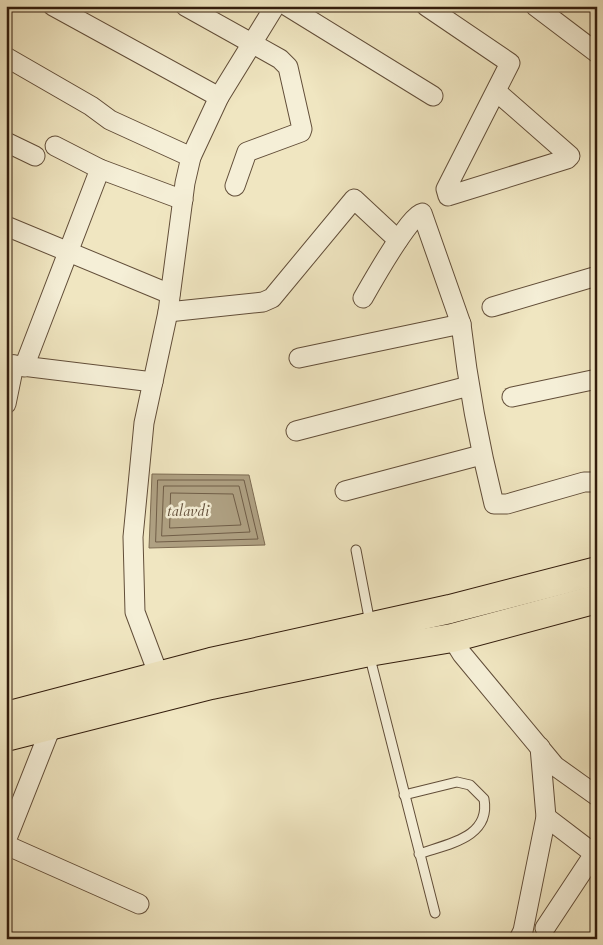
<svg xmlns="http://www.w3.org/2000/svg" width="603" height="945" font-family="Cardo,serif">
	<rect width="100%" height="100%" fill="#f0e6c1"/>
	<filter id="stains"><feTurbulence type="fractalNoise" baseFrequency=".004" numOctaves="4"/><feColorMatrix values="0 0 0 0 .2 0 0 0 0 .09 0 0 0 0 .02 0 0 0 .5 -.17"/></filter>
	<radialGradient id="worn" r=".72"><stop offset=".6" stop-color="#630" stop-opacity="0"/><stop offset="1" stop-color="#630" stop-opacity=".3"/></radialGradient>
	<!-- water -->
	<polygon fill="#afa183" stroke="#7d6c53" points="152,474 249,475 265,545 149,548"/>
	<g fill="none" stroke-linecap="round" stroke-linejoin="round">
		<!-- shore -->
		<g stroke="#705e48" stroke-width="1">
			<polygon points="158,480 244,480 258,539 156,542"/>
			<polygon points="164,486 239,486 250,532 162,536"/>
			<polygon points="171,493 233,494 241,525 170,528"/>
		</g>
		<defs>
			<g id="service">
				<polyline points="356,550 370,623"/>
				<polyline points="369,654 435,913"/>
				<path d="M404 795 457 782 470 785 484 799C491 838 447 844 419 854"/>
			</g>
			<g id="minor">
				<polyline points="53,6 219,97"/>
				<polyline points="185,6 280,59 288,67 302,129 301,132 247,152 235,186"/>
				<polyline points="287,6 433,96"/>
				<polyline points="426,6 510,63 446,189 448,196 567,159 570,156 497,92"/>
				<polyline points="535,6 597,53"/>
				<polyline points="6,57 91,106 110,120 191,157"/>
				<polyline points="6,142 35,156"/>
				<polyline points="55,146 100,169 183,200"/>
				<polyline points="6,226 170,294"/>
				<path d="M363 298C371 284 410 215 422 213L461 324"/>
				<polyline points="492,307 597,276"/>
				<polyline points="168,312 263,302 272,298 354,199 398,240"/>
				<path d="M299 358 461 324C468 385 479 444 494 504H507L584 482H597"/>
				<polyline points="6,364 153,382"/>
				<polyline points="24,367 100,169"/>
				<polyline points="512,397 597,379"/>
				<polyline points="6,404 14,365"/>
				<polyline points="296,431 469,386"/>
				<polyline points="345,491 481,455"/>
				<polyline points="452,638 462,654 555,766 597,796"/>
				<polyline points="159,676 135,612 133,537 144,423 168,312 185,183 191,157 219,97 275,6"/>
				<polyline points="546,817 597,856"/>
				<polyline points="6,841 55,717"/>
				<polyline points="6,845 139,904"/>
				<polyline points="545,928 594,854"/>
				<polyline points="519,939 523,931 546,817 540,747"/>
			</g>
			<g id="primary">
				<polyline points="6,716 211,662 450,609 597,571"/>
				<polyline points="6,737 211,685 369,652 452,638 597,599"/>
			</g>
		</defs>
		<!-- service casing -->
		<use href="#service" stroke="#624e39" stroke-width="11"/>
		<!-- minor casing -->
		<use href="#minor" stroke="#624e39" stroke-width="21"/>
		<!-- primary casing -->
		<use href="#primary" stroke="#321c0c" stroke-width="30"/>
		<!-- service -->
		<use href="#service" stroke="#f5efd7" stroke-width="9"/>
		<!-- minor -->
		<use href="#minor" stroke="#f5efd7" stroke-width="19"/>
		<!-- primary -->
		<use href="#primary" stroke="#f0e6c1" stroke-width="28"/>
	</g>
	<g text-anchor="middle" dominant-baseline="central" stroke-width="5" stroke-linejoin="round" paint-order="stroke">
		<!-- water labels -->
		<g font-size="16" font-style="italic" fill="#64513c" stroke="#f5efd7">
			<text x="188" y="511">talavdi</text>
		</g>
	</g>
	<!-- margin -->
	<rect width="603" height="945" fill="none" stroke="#f0e6c1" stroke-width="25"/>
	<rect x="8" y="8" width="588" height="930" fill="none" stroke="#321c0c" stroke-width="2.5"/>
	<rect x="12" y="12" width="578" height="920" fill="none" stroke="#321c0c"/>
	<rect width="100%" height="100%" filter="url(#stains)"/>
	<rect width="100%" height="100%" fill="url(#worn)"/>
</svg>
